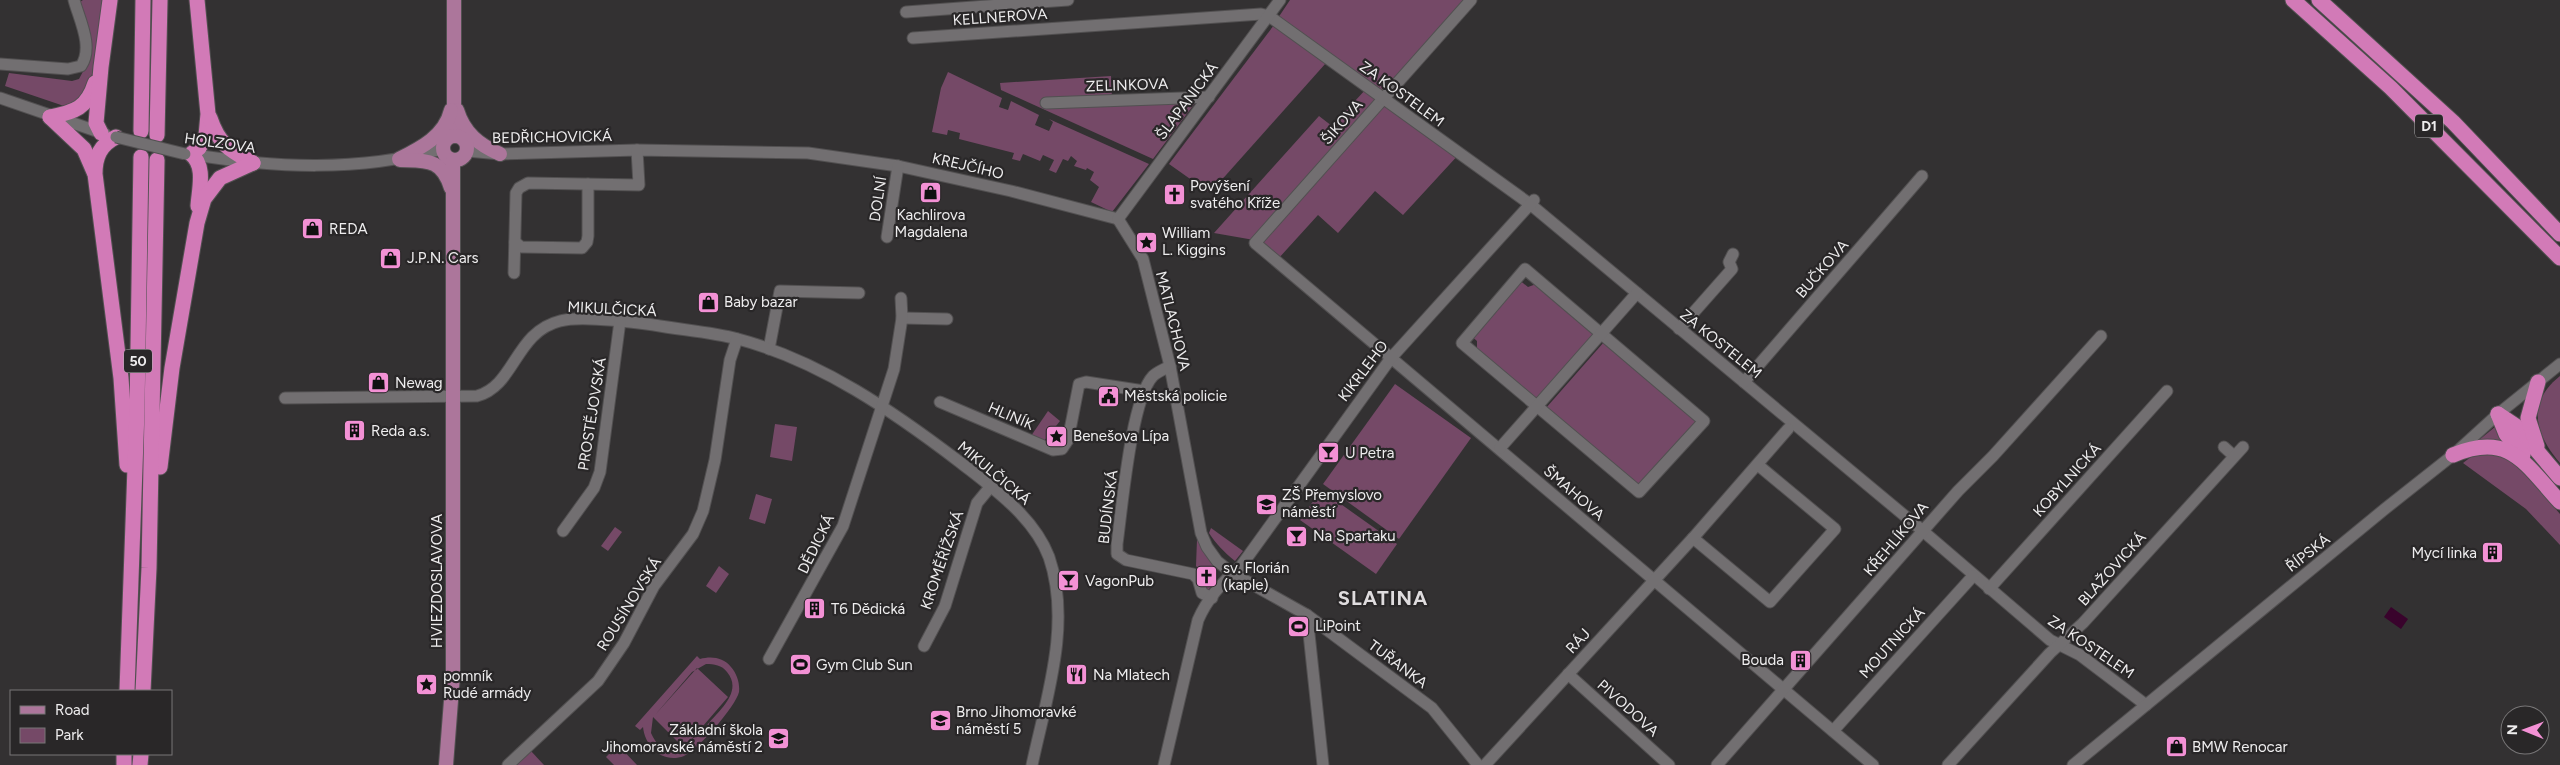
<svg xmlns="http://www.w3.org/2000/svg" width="2560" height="765" font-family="Figtree,sans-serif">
	<rect width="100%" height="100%" fill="#333132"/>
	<!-- green -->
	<g fill="#754967" fill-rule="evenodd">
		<polygon points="83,0 105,0 89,91 72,105 64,106 5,86 9,73 72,81 79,79 88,62 78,3"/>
		<polygon points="1290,0 1469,0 1386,93 1461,152 1403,215 1375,191 1338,233 1318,215 1278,259 1254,240 1214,233 1319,116 1332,126 1366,89 1276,21"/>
		<polygon points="1274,25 1326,63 1210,193 1169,164"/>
		<polygon points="948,72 1002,98 999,107 1008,110 1011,101 1039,115 1035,125 1049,131 1053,122 1049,119 1149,164 1112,212 1091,202 1099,187 1090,180 1094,172 1087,168 1086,170 1074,166 1077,161 1071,156 1068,161 1063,159 1056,173 1049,170 1054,160 1043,155 1040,161 1023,154 1020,161 1012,159 1014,153 959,139 960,133 948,130 947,135 932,132 941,88"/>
		<polygon points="1111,76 1112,99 1201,95 1153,159 1001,90 1000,83"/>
		<polygon points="1518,279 1528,287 1539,283 1596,332 1535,402 1477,353 1477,341 1469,334"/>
		<polygon points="1604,342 1699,422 1641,487 1546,408"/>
		<path d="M2560 376V463C2535 434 2526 403 2560 376Z"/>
		<polygon points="1395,384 1471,438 1399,539 1323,484"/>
		<polygon points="1048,411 1060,421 1044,441 1031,436"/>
		<polygon points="775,424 797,427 792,461 770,457"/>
		<polygon points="2495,427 2512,446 2479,440"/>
		<polygon points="2490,449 2515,462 2560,514 2560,545 2526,509 2463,463 2480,450"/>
		<polygon points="1321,490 1397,544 1376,574 1300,520"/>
		<polygon points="756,494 772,499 765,524 749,519"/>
		<polygon points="615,527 622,532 608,551 601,546"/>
		<path d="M1211 528 1243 551 1235 561C1224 552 1216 544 1209 533Z"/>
		<path d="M1197 539C1207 555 1227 574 1208 590L1204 588 1201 572 1196 566Z"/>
		<polygon points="719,566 729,574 716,593 706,586"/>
		<path d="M697 656 700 659C711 656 723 657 731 667 737 674 740 683 739 692 736 706 697 751 684 756 663 764 645 747 643 727L640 730 635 726ZM706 664C714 664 722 665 727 672 743 691 720 710 708 724 692 742 665 765 651 733L653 717 684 748 728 697 697 668 655 715 692 672Z"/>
		<polygon points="618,745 637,765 614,765 606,757"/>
		<polygon points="530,750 544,765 516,765"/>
	</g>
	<!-- water -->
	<polygon fill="#39032c" points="2391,607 2408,619 2401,629 2384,617"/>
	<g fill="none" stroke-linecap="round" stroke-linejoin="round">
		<defs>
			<g id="minor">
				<polyline points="1471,0 1255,243 1873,765"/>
				<polyline points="906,12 1068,0"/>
				<polyline points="913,38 1261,14 1269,16 1530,204 1917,526 2050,640 2080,655 2146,705"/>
				<path d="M0 64 68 69 81 66C94 47 79 19 74 0"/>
				<polyline points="0,98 105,134"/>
				<polyline points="1046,103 1209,97"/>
				<polyline points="467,151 500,154 637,150 808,153 898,166 1011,191 1118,219"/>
				<path d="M189 154C275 168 358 172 442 149"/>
				<polyline points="1118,219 1143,259 1170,366 1201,533 1207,547 1217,561 1232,573 1307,615 1432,708 1478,765"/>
				<polyline points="1118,219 1280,0"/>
				<polyline points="887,237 898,166"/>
				<polyline points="515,242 521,247 582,248 587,242 588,236 588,184"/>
				<polygon points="1525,269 1704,421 1639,492 1462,343"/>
				<polyline points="514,273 516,193 519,188 528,183 639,185 637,150"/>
				<polyline points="902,318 947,319"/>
				<polyline points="1679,329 1732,269 1729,262 1733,254"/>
				<polyline points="769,349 780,291 859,293"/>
				<path d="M1170 366C1165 369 1157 372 1153 376 1131 399 1122 509 1117 544V554L1126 560 1193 574 1198 579 1202 593 1212 598"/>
				<polyline points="1744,382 1922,176"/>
				<path d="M285 398 477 396C515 386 515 332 560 321 580 315 632 322 654 325 682 330 711 332 738 339 821 361 894 412 961 463 993 488 1034 517 1049 557 1072 624 1046 699 1032 765"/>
				<polyline points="940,402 1053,450 1062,449 1068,440 1079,384 1086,382 1144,391"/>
				<polyline points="2224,447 2234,456"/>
				<polyline points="1500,448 1637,293"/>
				<polyline points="563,531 594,488 600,472 620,321"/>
				<polyline points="1693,538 1770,602 1835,529 1758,465"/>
				<polyline points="1989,589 2167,391"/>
				<polyline points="1307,615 1323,765"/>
				<polyline points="924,646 945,606 977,503 991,486"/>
				<polyline points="769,659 843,526 894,369 902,318 901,298"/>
				<polyline points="1568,674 1669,765"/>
				<polyline points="1833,731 1973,576"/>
				<polyline points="508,765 598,681 624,643 654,586 693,534 703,511 715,460 730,360 737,339"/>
				<path d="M1164 765 1198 620C1207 599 1223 581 1241 566L1391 358 1534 200"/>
				<polyline points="1485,765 1693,538 1788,429"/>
				<polyline points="1717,765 1958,491 1993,456 2101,336"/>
				<polyline points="1948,765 2050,653 2083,623 2243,447"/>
				<polyline points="2073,765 2386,508 2453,455 2498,414 2560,364"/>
			</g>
			<g id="major">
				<polyline points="454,0 454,135"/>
				<path d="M457 110C464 133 479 145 500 154"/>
				<circle cx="455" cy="148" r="12"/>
				<path d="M399 159C421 148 445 136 451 110"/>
				<path d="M400 160C426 161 442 158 451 188"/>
				<polyline points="446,765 453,675 453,160"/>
			</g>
			<g id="highway">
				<path d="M197 0 208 114 206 136 199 148 191 154C206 166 199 189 198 206"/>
				<polyline points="2293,0 2391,88 2560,258"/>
				<polyline points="2319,0 2453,122 2560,234"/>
				<path d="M50 117C75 112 87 108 95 83"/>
				<polyline points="50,117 84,149 94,172"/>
				<path d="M210 118C219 145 230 150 253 163"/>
				<polyline points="141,131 143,0"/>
				<polyline points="101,133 96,123 101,67 110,0"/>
				<polyline points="157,135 160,0"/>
				<path d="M116 137C100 145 95 157 95 174L121 378 127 465"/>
				<polyline points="2498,414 2516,426 2560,478"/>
				<polyline points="2498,414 2506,434 2523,455"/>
				<polyline points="2537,446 2528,418 2538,382"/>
				<path d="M2453 455C2510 431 2525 464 2560 502"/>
				<polyline points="160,467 172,368 197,223 204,199 220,178 253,163"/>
				<polyline points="127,691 137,411 141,157"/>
				<polyline points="143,691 149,568 157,160"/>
				<polyline points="124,765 124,754"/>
				<polyline points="140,765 141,754"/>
			</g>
		</defs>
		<!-- minor casing -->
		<use href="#minor" stroke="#525051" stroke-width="13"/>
		<!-- major casing -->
		<use href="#major" stroke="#525051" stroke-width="16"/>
		<!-- highway casing -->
		<use href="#highway" stroke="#525051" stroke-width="17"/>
		<!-- minor -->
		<use href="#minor" stroke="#726f71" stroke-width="11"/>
		<!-- major -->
		<use href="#major" stroke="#ac769b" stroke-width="14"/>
		<!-- highway -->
		<use href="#highway" stroke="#d27ab7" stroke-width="15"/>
		<defs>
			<polyline id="minor-bridge" points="116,137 185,154"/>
		</defs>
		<!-- minor-bridge casing -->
		<use href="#minor-bridge" stroke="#525051" stroke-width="13" stroke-linecap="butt"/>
		<!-- minor-bridge -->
		<use href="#minor-bridge" stroke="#726f71" stroke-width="11"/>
	</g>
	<!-- icons -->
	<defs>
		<symbol id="shop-square" viewBox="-11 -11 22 22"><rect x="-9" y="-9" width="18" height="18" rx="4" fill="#f391d5" stroke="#292728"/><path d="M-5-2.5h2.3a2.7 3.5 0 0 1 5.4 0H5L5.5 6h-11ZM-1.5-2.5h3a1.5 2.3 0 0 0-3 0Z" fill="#111"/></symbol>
		<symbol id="church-square" viewBox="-11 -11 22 22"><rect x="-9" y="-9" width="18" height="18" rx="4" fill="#f391d5" stroke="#292728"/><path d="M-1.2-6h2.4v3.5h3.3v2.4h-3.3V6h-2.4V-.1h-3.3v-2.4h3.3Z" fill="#111"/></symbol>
		<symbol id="sight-square" viewBox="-11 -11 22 22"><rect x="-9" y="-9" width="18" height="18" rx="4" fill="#f391d5" stroke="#292728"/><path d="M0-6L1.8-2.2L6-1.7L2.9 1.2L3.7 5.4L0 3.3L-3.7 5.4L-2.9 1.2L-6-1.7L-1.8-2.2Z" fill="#111"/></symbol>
		<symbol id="civic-square" viewBox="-11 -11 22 22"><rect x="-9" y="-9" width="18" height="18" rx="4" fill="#f391d5" stroke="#292728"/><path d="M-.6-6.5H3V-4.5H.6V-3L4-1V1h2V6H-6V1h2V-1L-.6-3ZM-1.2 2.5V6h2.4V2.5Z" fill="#111"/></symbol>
		<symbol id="building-square" viewBox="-11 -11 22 22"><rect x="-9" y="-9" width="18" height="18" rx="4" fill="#f391d5" stroke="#292728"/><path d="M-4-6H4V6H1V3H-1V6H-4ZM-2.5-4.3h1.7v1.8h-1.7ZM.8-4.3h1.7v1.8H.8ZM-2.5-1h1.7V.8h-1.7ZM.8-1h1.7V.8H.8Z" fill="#111"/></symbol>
		<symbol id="bar-square" viewBox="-11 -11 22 22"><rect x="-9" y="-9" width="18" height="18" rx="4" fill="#f391d5" stroke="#292728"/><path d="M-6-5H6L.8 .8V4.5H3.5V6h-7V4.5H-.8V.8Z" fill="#111"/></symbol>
		<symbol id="school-square" viewBox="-11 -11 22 22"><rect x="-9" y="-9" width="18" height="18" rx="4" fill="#f391d5" stroke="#292728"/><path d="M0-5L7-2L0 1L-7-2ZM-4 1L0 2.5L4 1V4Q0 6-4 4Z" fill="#111"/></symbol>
		<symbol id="stadium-square" viewBox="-11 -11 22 22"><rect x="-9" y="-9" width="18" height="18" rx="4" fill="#f391d5" stroke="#292728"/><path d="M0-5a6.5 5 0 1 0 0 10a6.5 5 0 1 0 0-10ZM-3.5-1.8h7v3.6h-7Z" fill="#111"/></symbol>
		<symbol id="restaurant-square" viewBox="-11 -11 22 22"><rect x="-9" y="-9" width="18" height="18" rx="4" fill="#f391d5" stroke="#292728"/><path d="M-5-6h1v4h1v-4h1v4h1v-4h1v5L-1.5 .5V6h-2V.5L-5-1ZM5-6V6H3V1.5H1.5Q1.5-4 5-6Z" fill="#111"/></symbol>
	</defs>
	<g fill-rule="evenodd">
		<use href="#shop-square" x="918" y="180" width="25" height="25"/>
		<use href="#church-square" x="1162" y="182" width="25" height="25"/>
		<use href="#shop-square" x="300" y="216" width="25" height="25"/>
		<use href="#sight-square" x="1134" y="230" width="25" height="25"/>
		<use href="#shop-square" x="378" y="246" width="25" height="25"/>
		<use href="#shop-square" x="696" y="290" width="25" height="25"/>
		<use href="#shop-square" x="366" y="370" width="25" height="25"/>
		<use href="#civic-square" x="1096" y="384" width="25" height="25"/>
		<use href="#building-square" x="342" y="418" width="25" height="25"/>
		<use href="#sight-square" x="1044" y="424" width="25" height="25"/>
		<use href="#bar-square" x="1316" y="440" width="25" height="25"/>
		<use href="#school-square" x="1254" y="492" width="25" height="25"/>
		<use href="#bar-square" x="1284" y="524" width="25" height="25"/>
		<use href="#building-square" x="2480" y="540" width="25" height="25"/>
		<use href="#church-square" x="1194" y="564" width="25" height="25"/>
		<use href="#bar-square" x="1056" y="568" width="25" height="25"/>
		<use href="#building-square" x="802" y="596" width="25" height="25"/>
		<use href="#stadium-square" x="1286" y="614" width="25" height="25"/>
		<use href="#building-square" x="1788" y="648" width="25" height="25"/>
		<use href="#stadium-square" x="788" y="652" width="25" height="25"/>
		<use href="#restaurant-square" x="1064" y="662" width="25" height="25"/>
		<use href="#sight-square" x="414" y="672" width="25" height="25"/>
		<use href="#school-square" x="928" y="708" width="25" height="25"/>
		<use href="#school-square" x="766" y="726" width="25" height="25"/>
		<use href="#shop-square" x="2164" y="734" width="25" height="25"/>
	</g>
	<g text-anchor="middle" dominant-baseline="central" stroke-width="4.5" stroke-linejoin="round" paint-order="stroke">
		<!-- shield labels -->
		<g fill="#292728" stroke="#b3b2b3" stroke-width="1">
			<rect x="2415" y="114.5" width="28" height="23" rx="4"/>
			<rect x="124" y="349.5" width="28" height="23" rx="4"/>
		</g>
		<g font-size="14" font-weight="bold" fill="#eeedee">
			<text x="2429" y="126">D1</text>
			<text x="138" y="361">50</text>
		</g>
		<!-- street labels -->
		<g font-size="15" fill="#eeedee" stroke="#292728">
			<text transform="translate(1000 17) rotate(-4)">KELLNEROVA</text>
			<text transform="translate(1127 85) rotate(-2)">ZELINKOVA</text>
			<text transform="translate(1402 94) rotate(36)">ZA KOSTELEM</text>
			<text transform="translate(1187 101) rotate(-53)">ŠLAPANICKÁ</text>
			<text transform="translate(1342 122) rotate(-49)">ŠIKOVA</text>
			<text transform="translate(552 137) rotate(-1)">BEDŘICHOVICKÁ</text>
			<text transform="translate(220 143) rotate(8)">HOLZOVA</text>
			<text transform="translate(968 166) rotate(13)">KREJČÍHO</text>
			<text transform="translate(878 199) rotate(-81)">DOLNÍ</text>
			<text transform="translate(1822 269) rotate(-49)">BUČKOVA</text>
			<text transform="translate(612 309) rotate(3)">MIKULČICKÁ</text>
			<text transform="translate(1173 321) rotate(76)">MATLACHOVA</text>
			<text transform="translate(1721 344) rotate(39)">ZA KOSTELEM</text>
			<text transform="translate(1363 371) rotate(-53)">KIKRLEHO</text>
			<text transform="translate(592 414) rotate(-81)">PROSTĚJOVSKÁ</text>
			<text transform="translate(1011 416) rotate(23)">HLINÍK</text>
			<text transform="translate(994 473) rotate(40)">MIKULČICKÁ</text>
			<text transform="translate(2067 480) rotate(-48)">KOBYLNICKÁ</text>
			<text transform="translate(1574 493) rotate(41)">ŠMAHOVA</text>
			<text transform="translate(1108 507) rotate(-83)">BUDÍNSKÁ</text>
			<text transform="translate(1896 539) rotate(-50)">KŘEHLÍKOVA</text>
			<text transform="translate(816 544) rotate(-64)">DĚDICKÁ</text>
			<text transform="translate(2308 553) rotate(-38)">ŘÍPSKÁ</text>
			<text transform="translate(942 560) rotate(-71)">KROMĚŘÍŽSKÁ</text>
			<text transform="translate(2112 569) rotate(-48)">BLAŽOVICKÁ</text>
			<text transform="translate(437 581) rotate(-90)">HVIEZDOSLAVOVA</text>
			<text transform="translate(629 604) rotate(-58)">ROUSÍNOVSKÁ</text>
			<text transform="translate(1578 641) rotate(-47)">RÁJ</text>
			<text transform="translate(1892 643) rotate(-48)">MOUTNICKÁ</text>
			<text transform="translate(2091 647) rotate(34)">ZA KOSTELEM</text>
			<text transform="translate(1398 664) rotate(37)">TUŘANKA</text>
			<text transform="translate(1628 708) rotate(42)">PIVODOVA</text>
		</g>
		<!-- poi labels -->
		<g font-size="15" fill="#eeedee" stroke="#292728" text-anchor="start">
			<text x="1190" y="186">Povýšení<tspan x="1190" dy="17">svatého Kříže</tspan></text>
			<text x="931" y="215" text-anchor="middle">Kachlirova<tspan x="931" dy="17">Magdalena</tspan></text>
			<text x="329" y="229">REDA</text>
			<text x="1162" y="233">William<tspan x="1162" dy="17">L. Kiggins</tspan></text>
			<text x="407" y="258">J.P.N. Cars</text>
			<text x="724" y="302">Baby bazar</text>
			<text x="395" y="383">Newag</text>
			<text x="1124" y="396">Městská policie</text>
			<text x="371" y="431">Reda a.s.</text>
			<text x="1073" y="436">Benešova Lípa</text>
			<text x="1345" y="453">U Petra</text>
			<text x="1282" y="495">ZŠ Přemyslovo<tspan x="1282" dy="17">náměstí</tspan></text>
			<text x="1313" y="536">Na Spartaku</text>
			<text x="2477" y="553" text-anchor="end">Mycí linka</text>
			<text x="1223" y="568">sv. Florián<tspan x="1223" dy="17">(kaple)</tspan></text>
			<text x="1085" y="581">VagonPub</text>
			<text x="831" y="609">T6 Dědická</text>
			<text x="1315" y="626">LiPoint</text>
			<text x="1784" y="660" text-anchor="end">Bouda</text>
			<text x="816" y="665">Gym Club Sun</text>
			<text x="1093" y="675">Na Mlatech</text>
			<text x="443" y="676">pomník<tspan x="443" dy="17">Rudé armády</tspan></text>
			<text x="956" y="712">Brno Jihomoravké<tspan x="956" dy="17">náměstí 5</tspan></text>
			<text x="763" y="730" text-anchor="end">Základní škola<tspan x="763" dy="17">Jihomoravské náměstí 2</tspan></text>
			<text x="2192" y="747">BMW Renocar</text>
		</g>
		<!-- district labels -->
		<g font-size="20" font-weight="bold" letter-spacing="1" fill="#dfdcde" stroke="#292728">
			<text x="1383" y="598">SLATINA</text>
		</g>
	</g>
	<!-- legend -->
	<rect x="10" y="690" width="162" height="65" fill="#292728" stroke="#787677"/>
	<rect x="20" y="706" width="25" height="8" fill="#ac769b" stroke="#787677"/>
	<text x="55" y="715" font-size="15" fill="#eeedee">Road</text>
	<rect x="20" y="728" width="25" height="15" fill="#754967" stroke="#787677"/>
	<text x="55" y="740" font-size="15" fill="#eeedee">Park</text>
	<!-- north arrow -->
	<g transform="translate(2525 730) rotate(271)"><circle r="24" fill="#292728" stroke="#787677"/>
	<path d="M0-4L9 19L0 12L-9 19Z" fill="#f391d5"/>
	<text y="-8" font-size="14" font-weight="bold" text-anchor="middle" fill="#eeedee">N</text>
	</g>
</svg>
